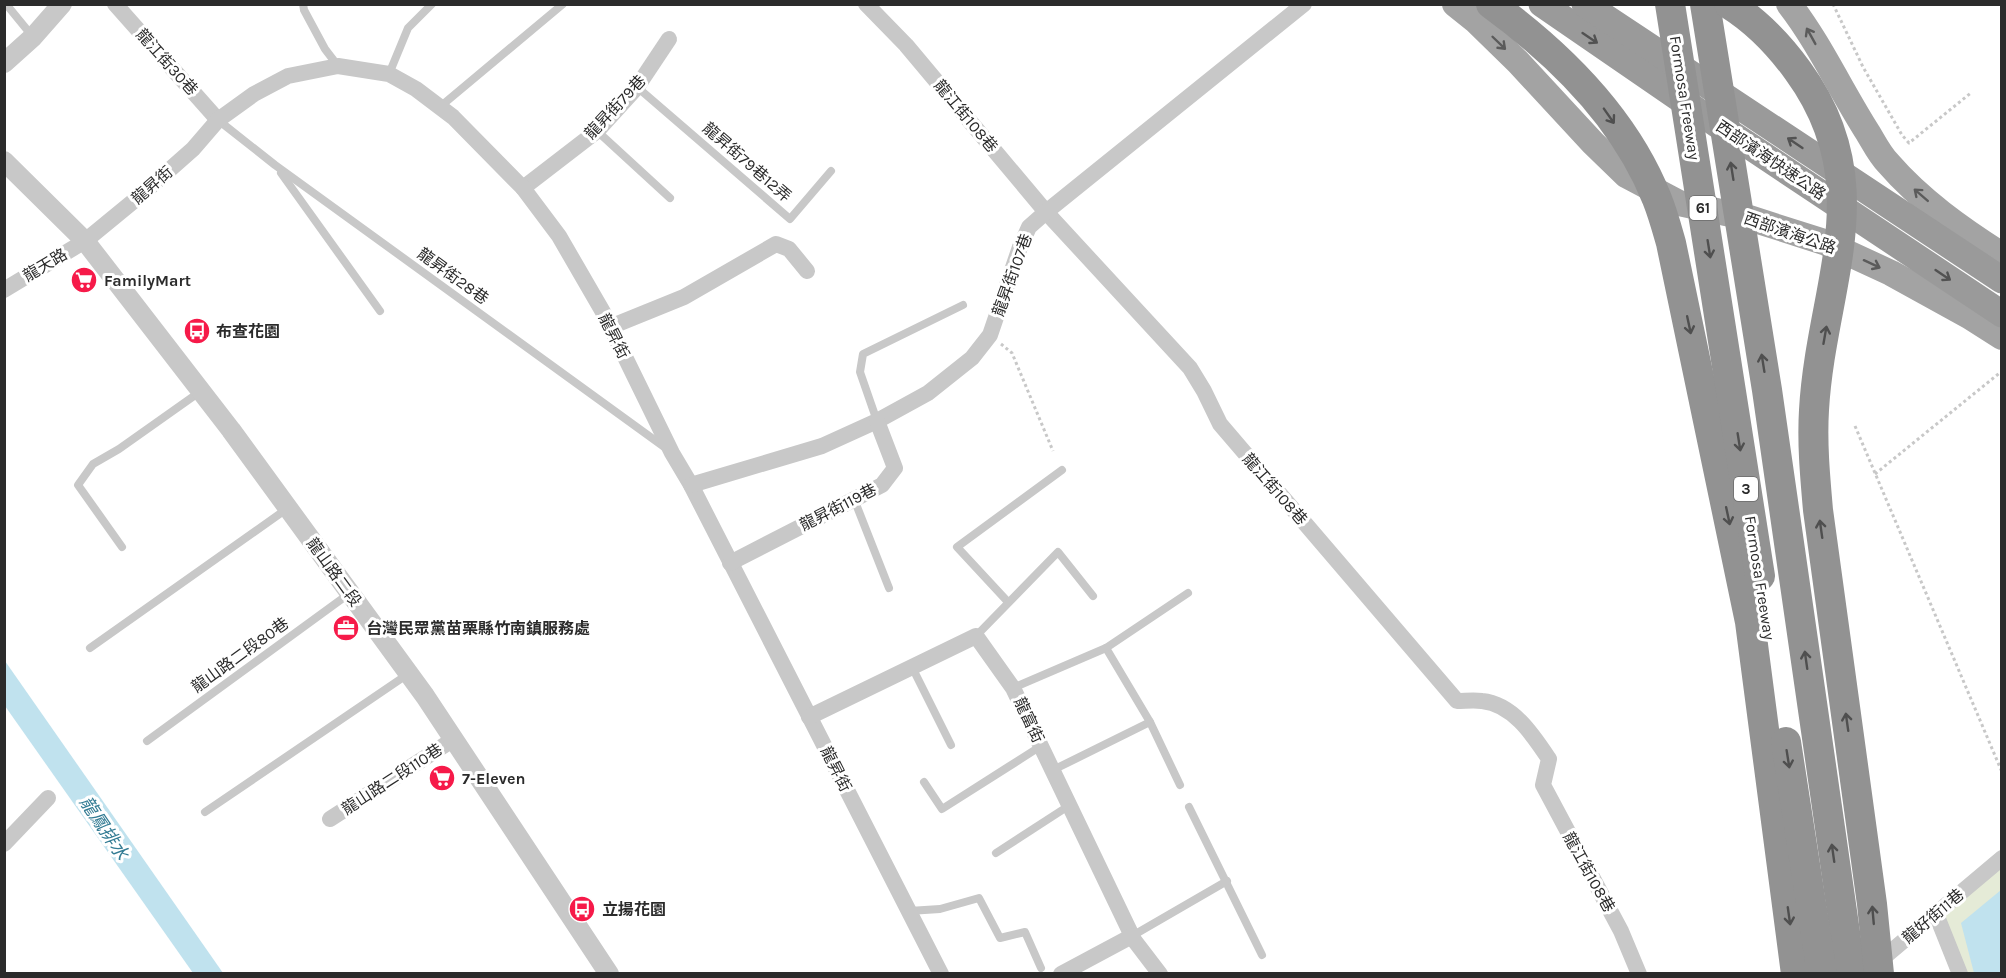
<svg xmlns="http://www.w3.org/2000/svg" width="2006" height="978" font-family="Karla,'Noto Sans TC',sans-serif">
	<rect width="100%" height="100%" fill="#fff"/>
	<!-- green -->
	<polygon fill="#e5ebd7" points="2001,868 2001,973 1967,973 1944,915"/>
	<!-- water -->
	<g fill="#c0e2ee">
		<polygon points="5,661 223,973 193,973 5,706"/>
		<polygon points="2001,890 2001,973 1974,973 1961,923"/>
	</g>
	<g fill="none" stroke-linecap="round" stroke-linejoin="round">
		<!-- path -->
		<g stroke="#c8c8c8" stroke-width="3" stroke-dasharray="3 3" stroke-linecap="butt">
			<polyline points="1833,4 1863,67 1902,135 1909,143 1972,92"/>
			<polyline points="1001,344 1012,353 1053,451"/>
			<polyline points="1855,426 2002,772"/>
			<polyline points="1875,474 2002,371"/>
		</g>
		<!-- service -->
		<g stroke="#c8c8c8" stroke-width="8">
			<polyline points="6,4 33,37"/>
			<polyline points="303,4 304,10 325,49 338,66"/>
			<polyline points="389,74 408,28 432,4"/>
			<polyline points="637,87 790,219 831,171"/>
			<polyline points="441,106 563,4"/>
			<polyline points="218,120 275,165 667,449"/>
			<polyline points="597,131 670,198"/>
			<polyline points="281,173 380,311"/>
			<polyline points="877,421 860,372 863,354 963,305"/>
			<polyline points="854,499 889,588"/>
			<polyline points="122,547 78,485 93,464 119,449 201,391"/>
			<polyline points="1008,602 957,547 1062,470"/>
			<polyline points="976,636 1058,552 1093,596"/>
			<polyline points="90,648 288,508"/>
			<polyline points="1106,648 1150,722"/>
			<polyline points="912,667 951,745"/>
			<polyline points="1013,688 1106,648 1188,593"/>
			<polyline points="147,741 350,593"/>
			<polyline points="1053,770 1150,722 1180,785"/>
			<polyline points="924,782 942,809 1041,746"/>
			<polyline points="1189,807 1262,955"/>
			<polyline points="205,812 408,674"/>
			<polyline points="996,853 1070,805"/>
			<polyline points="909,911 940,909 979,898 1000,938 1025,932 1041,968"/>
			<polyline points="1132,936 1227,881"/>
		</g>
		<!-- minor -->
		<g stroke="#c8c8c8" stroke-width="16">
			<polyline points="115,4 218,120"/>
			<path d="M866 4 906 45 1046 212 1190 368 1204 391 1220 424 1457 701C1465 701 1474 700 1482 701 1513 704 1533 735 1549 759L1543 785 1621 931 1639 974"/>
			<polyline points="523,188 597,131 637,87 669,39"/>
			<polyline points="4,290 85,241 141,195 193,149 218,120 254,94 288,76 338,66 389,74 416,89 453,117 523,188 559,236 603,312 672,453 691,485 941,974"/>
			<polyline points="610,327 684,297 776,244 789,249 807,271"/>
			<polyline points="691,485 822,446 877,421 928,393 972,358 990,335 1020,247 1029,227 1046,212 1304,4"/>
			<polyline points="730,563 882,485 895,468 877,421"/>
			<polyline points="809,717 976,636 1013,688 1134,940 1160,974"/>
			<polyline points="330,819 454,739"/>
			<polyline points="4,844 48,798"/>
			<polyline points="1936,914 1960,974"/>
			<polyline points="1876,964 2002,858"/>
			<polyline points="1061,974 1132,936"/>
		</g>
		<!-- tertiary -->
		<g stroke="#c8c8c8" stroke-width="20">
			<polyline points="4,63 33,37 62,4"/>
			<polyline points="4,161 85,241 231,430 425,696 609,974"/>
		</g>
		<!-- primary -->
		<g stroke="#a3a3a3" stroke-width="26">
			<polyline points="1455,4 1475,20 1518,62 1593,143 1626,175 1679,203 1749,218 1824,242 1891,273 1969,316 2002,337"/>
			<path d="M1789 4C1820 44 1841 91 1868 133 1874 143 1880 155 1888 163 1920 200 1961 229 2002 255"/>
		</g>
		<!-- trunk -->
		<g stroke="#9a9a9a" stroke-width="27">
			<polyline points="1542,4 1718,125 2002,314"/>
			<polyline points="1585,4 2002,280"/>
		</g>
		<!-- motorway -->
		<g stroke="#929292" stroke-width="30">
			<path d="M1491 4C1561 55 1625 118 1657 199 1663 214 1667 229 1671 243L1750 622 1796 974"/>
			<polyline points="1670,4 1760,576"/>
			<polyline points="1705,4 1767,390 1851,974"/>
			<path d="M1729 4C1756 21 1780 46 1798 71 1882 186 1821 286 1814 410 1812 443 1815 476 1818 510L1872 904 1879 974"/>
			<polyline points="1786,742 1822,974"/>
		</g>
	</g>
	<!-- one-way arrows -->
	<defs><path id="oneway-shaft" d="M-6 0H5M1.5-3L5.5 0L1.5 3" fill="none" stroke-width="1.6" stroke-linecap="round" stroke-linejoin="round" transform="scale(1.5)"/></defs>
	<g stroke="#5b5b5b">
		<use href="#oneway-shaft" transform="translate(1811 36) rotate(-119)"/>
		<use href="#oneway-shaft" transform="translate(1499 43) rotate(44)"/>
		<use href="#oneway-shaft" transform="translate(1921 195) rotate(-139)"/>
		<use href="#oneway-shaft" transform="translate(1872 264) rotate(25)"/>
	</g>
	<g stroke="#525252">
		<use href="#oneway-shaft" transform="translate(1590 38) rotate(34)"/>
		<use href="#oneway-shaft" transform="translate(1795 143) rotate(-146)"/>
		<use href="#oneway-shaft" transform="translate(1943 275) rotate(34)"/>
	</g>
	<g stroke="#4f4f4f">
		<use href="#oneway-shaft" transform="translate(1609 116) rotate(55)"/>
		<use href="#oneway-shaft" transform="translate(1732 171) rotate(-99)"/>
		<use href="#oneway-shaft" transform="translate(1709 249) rotate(81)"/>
		<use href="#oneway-shaft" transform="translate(1689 325) rotate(78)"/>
		<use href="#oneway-shaft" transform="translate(1825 335) rotate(-80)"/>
		<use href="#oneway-shaft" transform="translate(1763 363) rotate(-99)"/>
		<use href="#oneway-shaft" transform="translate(1739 442) rotate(81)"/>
		<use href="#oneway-shaft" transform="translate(1728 516) rotate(78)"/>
		<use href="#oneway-shaft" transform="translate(1821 529) rotate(-98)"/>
		<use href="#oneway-shaft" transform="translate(1806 660) rotate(-98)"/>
		<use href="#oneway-shaft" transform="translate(1847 722) rotate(-98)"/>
		<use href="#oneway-shaft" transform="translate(1788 759) rotate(81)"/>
		<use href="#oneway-shaft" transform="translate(1833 853) rotate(-98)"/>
		<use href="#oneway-shaft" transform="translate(1873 915) rotate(-95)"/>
		<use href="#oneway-shaft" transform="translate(1789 916) rotate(82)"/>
	</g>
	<!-- icons -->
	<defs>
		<symbol id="supermarket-disc" viewBox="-11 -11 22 22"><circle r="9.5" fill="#f61a49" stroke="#fff"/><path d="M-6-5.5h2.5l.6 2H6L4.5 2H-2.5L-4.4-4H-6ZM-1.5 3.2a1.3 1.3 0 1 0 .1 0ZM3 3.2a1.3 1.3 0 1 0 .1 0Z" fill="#fff"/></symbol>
		<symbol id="bus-disc" viewBox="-11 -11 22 22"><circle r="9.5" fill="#f61a49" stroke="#fff"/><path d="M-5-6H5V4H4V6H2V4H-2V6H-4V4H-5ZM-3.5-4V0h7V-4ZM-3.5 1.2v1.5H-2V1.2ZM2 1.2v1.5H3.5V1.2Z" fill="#fff"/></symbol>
		<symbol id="office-disc" viewBox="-11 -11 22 22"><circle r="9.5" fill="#f61a49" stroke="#fff"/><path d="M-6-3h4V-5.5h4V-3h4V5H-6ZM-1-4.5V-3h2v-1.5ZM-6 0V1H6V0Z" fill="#fff"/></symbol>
	</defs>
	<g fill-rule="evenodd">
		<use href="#supermarket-disc" x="69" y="265" width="30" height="30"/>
		<use href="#bus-disc" x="182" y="316" width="30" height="30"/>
		<use href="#office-disc" x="331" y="613" width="30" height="30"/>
		<use href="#supermarket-disc" x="427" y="763" width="30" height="30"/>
		<use href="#bus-disc" x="567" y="894" width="30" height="30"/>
	</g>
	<g text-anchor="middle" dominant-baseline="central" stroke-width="6" stroke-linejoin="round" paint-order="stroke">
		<!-- shield labels -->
		<g fill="#fff" stroke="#6b6b6b" stroke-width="1.5">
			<rect x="1689.5" y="196" width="27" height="24" rx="4.5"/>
			<rect x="1734" y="477" width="24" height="24" rx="4.5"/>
		</g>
		<g font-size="15" font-weight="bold" fill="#2b2b2b">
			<text x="1703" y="208">61</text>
			<text x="1746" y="489">3</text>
		</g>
		<!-- street labels -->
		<g font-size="16" fill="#2b2b2b" stroke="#fff">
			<text transform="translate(167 62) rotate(48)">龍江街30巷</text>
			<text transform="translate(1685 98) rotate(81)">Formosa Freeway</text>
			<text transform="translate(615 107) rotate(-47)">龍昇街79巷</text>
			<text transform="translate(966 116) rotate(50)">龍江街108巷</text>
			<text transform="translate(1771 160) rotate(34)">西部濱海快速公路</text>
			<text transform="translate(747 162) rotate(41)">龍昇街79巷12弄</text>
			<text transform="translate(152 185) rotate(-41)">龍昇街</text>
			<text transform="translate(1790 233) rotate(19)">西部濱海公路</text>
			<text transform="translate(45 265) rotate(-31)">龍天路</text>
			<text transform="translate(1012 275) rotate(-70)">龍昇街107巷</text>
			<text transform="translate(453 276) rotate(36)">龍昇街28巷</text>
			<text transform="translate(614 336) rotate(63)">龍昇街</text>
			<text transform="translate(1275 489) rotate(49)">龍江街108巷</text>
			<text transform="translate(838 507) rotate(-27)">龍昇街119巷</text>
			<text transform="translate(334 572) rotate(54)">龍山路二段</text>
			<text transform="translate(1760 578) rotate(81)">Formosa Freeway</text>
			<text transform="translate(240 655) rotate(-36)">龍山路二段80巷</text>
			<text transform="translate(1029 720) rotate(65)">龍富街</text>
			<text transform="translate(836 769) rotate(63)">龍昇街</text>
			<text transform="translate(392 779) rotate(-33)">龍山路二段110巷</text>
			<text transform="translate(1589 872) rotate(61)">龍江街108巷</text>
			<text transform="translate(1933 916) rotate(-40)">龍好街11巷</text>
		</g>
		<!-- poi labels -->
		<g font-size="16" font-weight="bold" fill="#2b2b2b" stroke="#fff" text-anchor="start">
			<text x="104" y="280">FamilyMart</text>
			<text x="216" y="331">布查花園</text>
			<text x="366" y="628">台灣民眾黨苗栗縣竹南鎮服務處</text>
			<text x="462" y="778">7-Eleven</text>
			<text x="602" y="909">立揚花園</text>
		</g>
		<!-- water labels -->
		<g font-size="18" font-style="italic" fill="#337c94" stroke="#fff">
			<text transform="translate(104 828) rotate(56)">龍鳳排水</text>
		</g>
	</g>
	<!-- border -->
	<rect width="2006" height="978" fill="none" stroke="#2b2b2b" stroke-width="12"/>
</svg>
